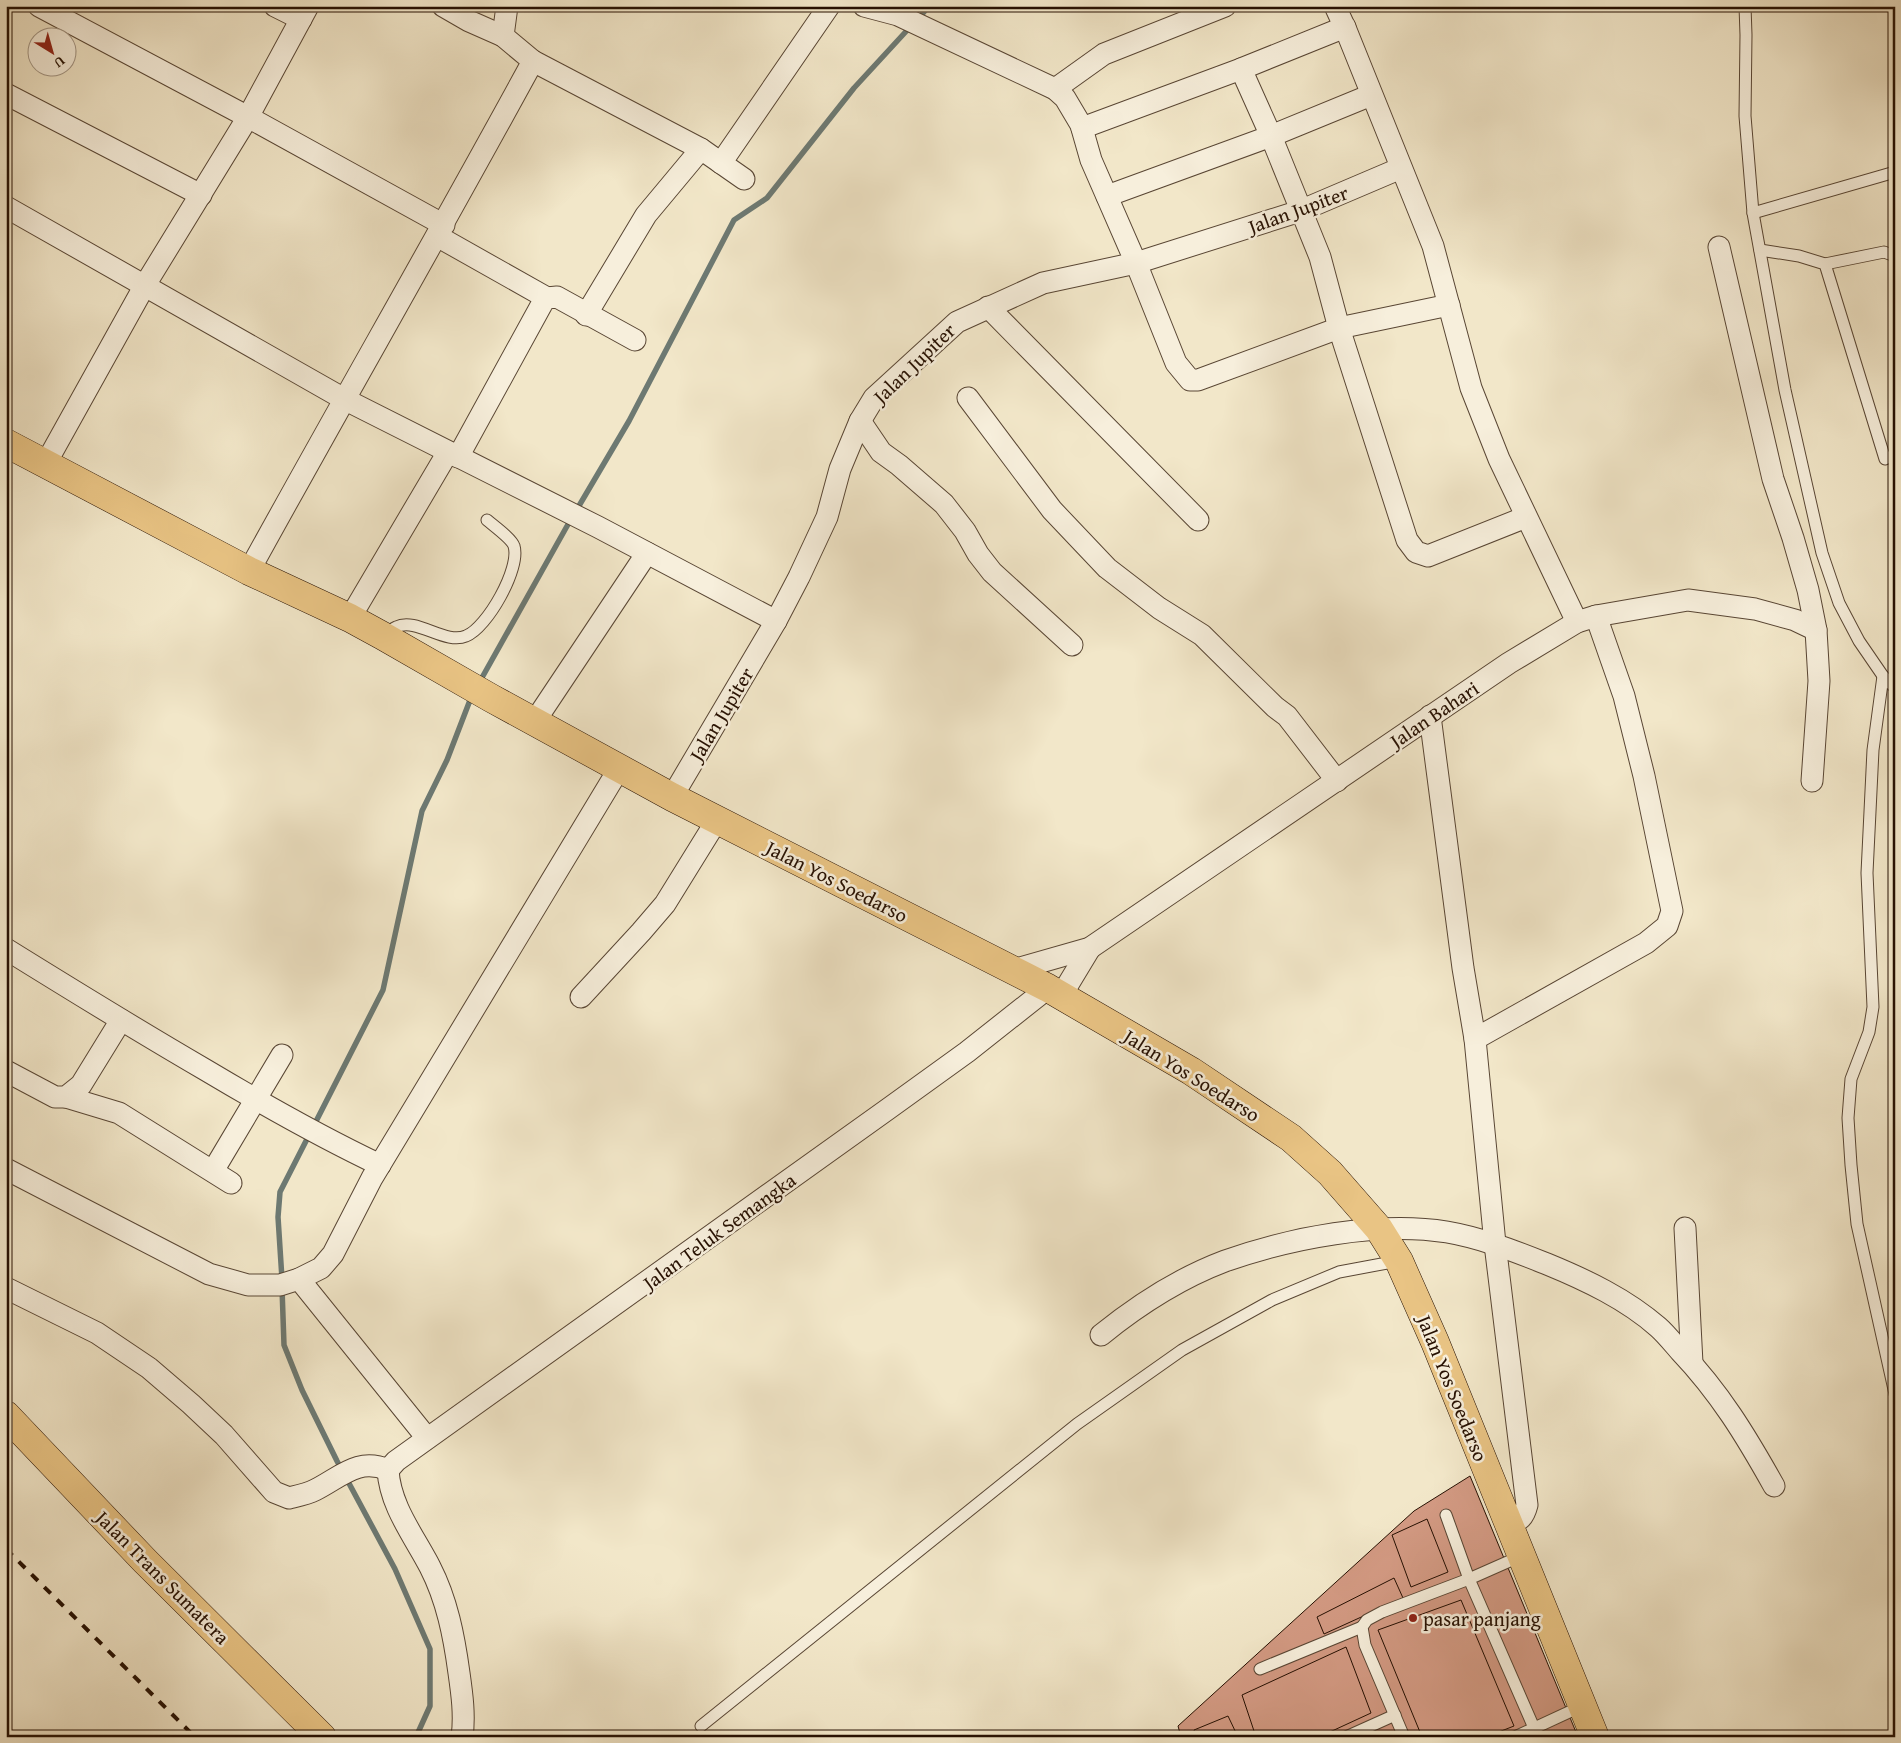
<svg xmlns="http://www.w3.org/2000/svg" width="1901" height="1743" font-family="'Gentium Book Plus',serif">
	<rect width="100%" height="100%" fill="#f2e7c9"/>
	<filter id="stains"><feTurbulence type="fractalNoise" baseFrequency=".004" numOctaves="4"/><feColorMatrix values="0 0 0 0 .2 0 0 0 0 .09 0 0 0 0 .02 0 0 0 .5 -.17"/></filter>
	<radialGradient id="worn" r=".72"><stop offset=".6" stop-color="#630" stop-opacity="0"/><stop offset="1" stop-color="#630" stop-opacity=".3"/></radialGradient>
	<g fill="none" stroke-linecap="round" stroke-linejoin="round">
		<!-- stream -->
		<g stroke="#6d7972" stroke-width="5.5">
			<polyline points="918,19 929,6"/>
			<polyline points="576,511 629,421 734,220 767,198 854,88 911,26"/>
			<polyline points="479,683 571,519"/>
			<polyline points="282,1279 278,1217 280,1192 383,990 422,811 447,760 472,695"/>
			<polyline points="282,1288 284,1345 302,1390 337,1461 395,1569 430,1649 430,1706 416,1737"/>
		</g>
	</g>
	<!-- building -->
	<g fill="#d39a83" stroke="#261002">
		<polygon points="1470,1476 1578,1737 1181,1737 1178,1726 1414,1511"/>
		<polygon points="1427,1519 1448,1572 1411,1587 1392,1535"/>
		<polygon points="1394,1578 1403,1598 1324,1634 1317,1617"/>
		<polygon points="1461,1600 1514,1726 1486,1737 1422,1737 1378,1630"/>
		<polygon points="1346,1647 1371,1713 1319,1737 1256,1737 1242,1695"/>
		<polygon points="1228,1716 1238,1737 1196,1737 1194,1730"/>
	</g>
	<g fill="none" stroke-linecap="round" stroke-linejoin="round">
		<defs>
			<g id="lane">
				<polyline points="1745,6 1746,35 1745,116 1753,213 1785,390 1822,553 1839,603 1859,641 1883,676 1895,688"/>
				<polyline points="1753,213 1895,172"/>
				<polyline points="1760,250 1799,256 1825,264 1885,459 1895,455"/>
				<polyline points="1825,264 1884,252 1895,256"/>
				<path d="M383 636C387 633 391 629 396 627 417 617 445 645 466 636 487 628 521 568 514 546 512 539 494 526 487 520"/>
				<polyline points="1883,676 1873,750 1867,873 1873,1007 1869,1032 1851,1079 1848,1118 1851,1165 1857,1224 1895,1394"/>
				<polyline points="1521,1556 1469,1579 1538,1737"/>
				<polyline points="1260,1669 1362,1627"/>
				<polyline points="701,1726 1077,1424 1182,1350 1272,1300 1339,1272 1398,1261"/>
				<polyline points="1346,1737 1395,1715"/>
				<polyline points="1404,1737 1365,1645 1362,1627 1367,1620 1382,1612 1469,1579 1446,1515"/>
				<polyline points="1515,1737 1582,1706"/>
			</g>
			<g id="street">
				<polyline points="39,6 248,117 444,225"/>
				<polyline points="275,6 301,19"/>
				<polyline points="443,6 469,21 503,36"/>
				<polyline points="864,6 898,15 1055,89 1065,98 1081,125 1091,160 1136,263 1176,363 1190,380 1198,380 1339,328 1449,305"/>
				<polyline points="1335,6 1346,30 1433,246 1471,388 1499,459 1577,622"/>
				<polyline points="533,61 701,149 744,179"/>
				<polyline points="1241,69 1271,136 1320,257 1339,328 1407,540 1416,552 1428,556 1526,517"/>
				<polyline points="1055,89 1104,54 1225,6"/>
				<polyline points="6,94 201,195"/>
				<polyline points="1082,128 1241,69 1345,27"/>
				<polyline points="721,163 829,6"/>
				<polyline points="1107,196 1271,136 1371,95"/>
				<polyline points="6,207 344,399 598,527 776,621"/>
				<polyline points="437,236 547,298"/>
				<polyline points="1719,247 1773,479 1793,538 1808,590 1816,630 1819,681 1812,781"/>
				<polyline points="988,307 1198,520"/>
				<polyline points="586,315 646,215 701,149"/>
				<polyline points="968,398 1052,510 1107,568 1159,608 1202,635 1275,707 1287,716 1337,781"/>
				<polyline points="860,421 881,452 899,465 944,504 965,531 978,554 992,572 1072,645"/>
				<polyline points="458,457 543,302 547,298 557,297 635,340"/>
				<polyline points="46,463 145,285 248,117 308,6"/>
				<path d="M249 571C343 400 440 232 533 61L503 36 507 6"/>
				<polyline points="350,618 448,452"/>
				<path d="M1430 716 1463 968 1475 1039 1495 1244 1527 1505C1524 1517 1520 1521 1508 1524"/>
				<polyline points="535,721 647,553"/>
				<polyline points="672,797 776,621 799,577 827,517 840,469 860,421 874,398 957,322 1043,283 1136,263 1300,211 1401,168"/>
				<path d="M6 949C72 990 137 1030 204 1069 261 1103 319 1136 380 1165"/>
				<polyline points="1013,970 1090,948 1509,663 1577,622 1596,616 1688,600 1755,609 1795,620 1816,630"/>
				<polyline points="1061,996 1090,948"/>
				<polyline points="581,997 641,932 665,904 717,820"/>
				<polyline points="1475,1039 1646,943 1667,926 1672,911 1644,776 1624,696 1596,616"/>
				<polyline points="6,1071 55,1097 66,1097 81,1085 121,1020"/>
				<polyline points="66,1097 119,1113 231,1183"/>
				<polyline points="6,1169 209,1274 248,1285 280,1285 299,1279 321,1268 333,1254 372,1178 620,767"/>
				<polyline points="213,1171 282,1055"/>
				<polyline points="1685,1228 1692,1363"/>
				<polyline points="299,1279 427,1438"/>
				<path d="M6 1288 97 1333 149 1368 191 1404 224 1435 274 1492 289 1498C297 1496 307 1494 315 1490 341 1477 358 1457 388 1470"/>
				<path d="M1101 1335C1138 1305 1180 1278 1225 1261 1290 1238 1378 1221 1447 1232 1482 1238 1514 1251 1547 1264 1586 1280 1626 1299 1658 1327 1666 1334 1673 1343 1680 1351 1720 1393 1746 1436 1774 1486"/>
				<polyline points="388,1470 396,1461 888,1109 967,1052 1048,988"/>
				<path d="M388 1470C390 1506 414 1536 430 1567 447 1600 454 1636 459 1673 462 1694 465 1716 462 1737"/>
			</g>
			<g id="highway">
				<polyline points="6,443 249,571 350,618 383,636 491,698 672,797 1048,988 1191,1071 1291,1138 1330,1173 1379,1229 1399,1261 1435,1342 1595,1737"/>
				<polyline points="6,1415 145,1561 322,1737"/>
			</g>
		</defs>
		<!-- lane casing -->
		<use href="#lane" stroke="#594634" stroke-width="13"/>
		<!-- street casing -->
		<use href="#street" stroke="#594634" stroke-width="23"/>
		<!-- highway casing -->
		<use href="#highway" stroke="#261002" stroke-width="29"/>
		<!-- lane -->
		<use href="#lane" stroke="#f7efdc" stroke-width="11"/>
		<!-- street -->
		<use href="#street" stroke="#f7efdc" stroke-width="21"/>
		<!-- highway -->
		<use href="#highway" stroke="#e9c484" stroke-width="28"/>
		<!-- rail -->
		<polyline stroke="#261002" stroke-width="4" stroke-dasharray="9 9" stroke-linecap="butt" points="6,1549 195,1737"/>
	</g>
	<!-- markers -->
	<circle fill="#8f2418" stroke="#f7efdc" stroke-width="2" cx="1413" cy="1618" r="5"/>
	<g text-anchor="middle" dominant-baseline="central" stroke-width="5" stroke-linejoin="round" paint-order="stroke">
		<!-- street labels -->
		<g font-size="20" fill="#261002" stroke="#f7efdc">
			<text transform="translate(1298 209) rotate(-20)">Jalan Jupiter</text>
			<text transform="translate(914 363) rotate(-44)">Jalan Jupiter</text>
			<text transform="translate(721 714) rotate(-59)">Jalan Jupiter</text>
			<text transform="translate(1434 714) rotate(-34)">Jalan Bahari</text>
			<text transform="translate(837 881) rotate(27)">Jalan Yos Soedarso</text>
			<text transform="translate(1192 1075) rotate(32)">Jalan Yos Soedarso</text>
			<text transform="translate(719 1231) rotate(-36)">Jalan Teluk Semangka</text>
			<text transform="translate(1453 1388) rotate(68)">Jalan Yos Soedarso</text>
			<text transform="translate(163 1577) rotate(45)">Jalan Trans Sumatera</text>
		</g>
		<!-- poi labels -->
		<g font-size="20" fill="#261002" stroke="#f7efdc" text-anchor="start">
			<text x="1423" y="1618">pasar panjang</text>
		</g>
	</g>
	<!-- margin -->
	<rect width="1901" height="1743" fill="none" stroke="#f2e7c9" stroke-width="25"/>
	<rect x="8" y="8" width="1886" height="1728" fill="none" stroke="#261002" stroke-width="2.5"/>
	<rect x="12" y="12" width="1876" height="1718" fill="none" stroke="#261002"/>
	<!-- north arrow -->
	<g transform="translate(52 52) rotate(143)"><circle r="24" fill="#f7efdc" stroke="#a39685"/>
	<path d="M0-4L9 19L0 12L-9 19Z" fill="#8f2418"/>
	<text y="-8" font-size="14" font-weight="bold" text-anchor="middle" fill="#261002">U</text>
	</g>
	<rect width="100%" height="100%" filter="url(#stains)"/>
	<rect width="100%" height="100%" fill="url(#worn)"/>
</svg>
